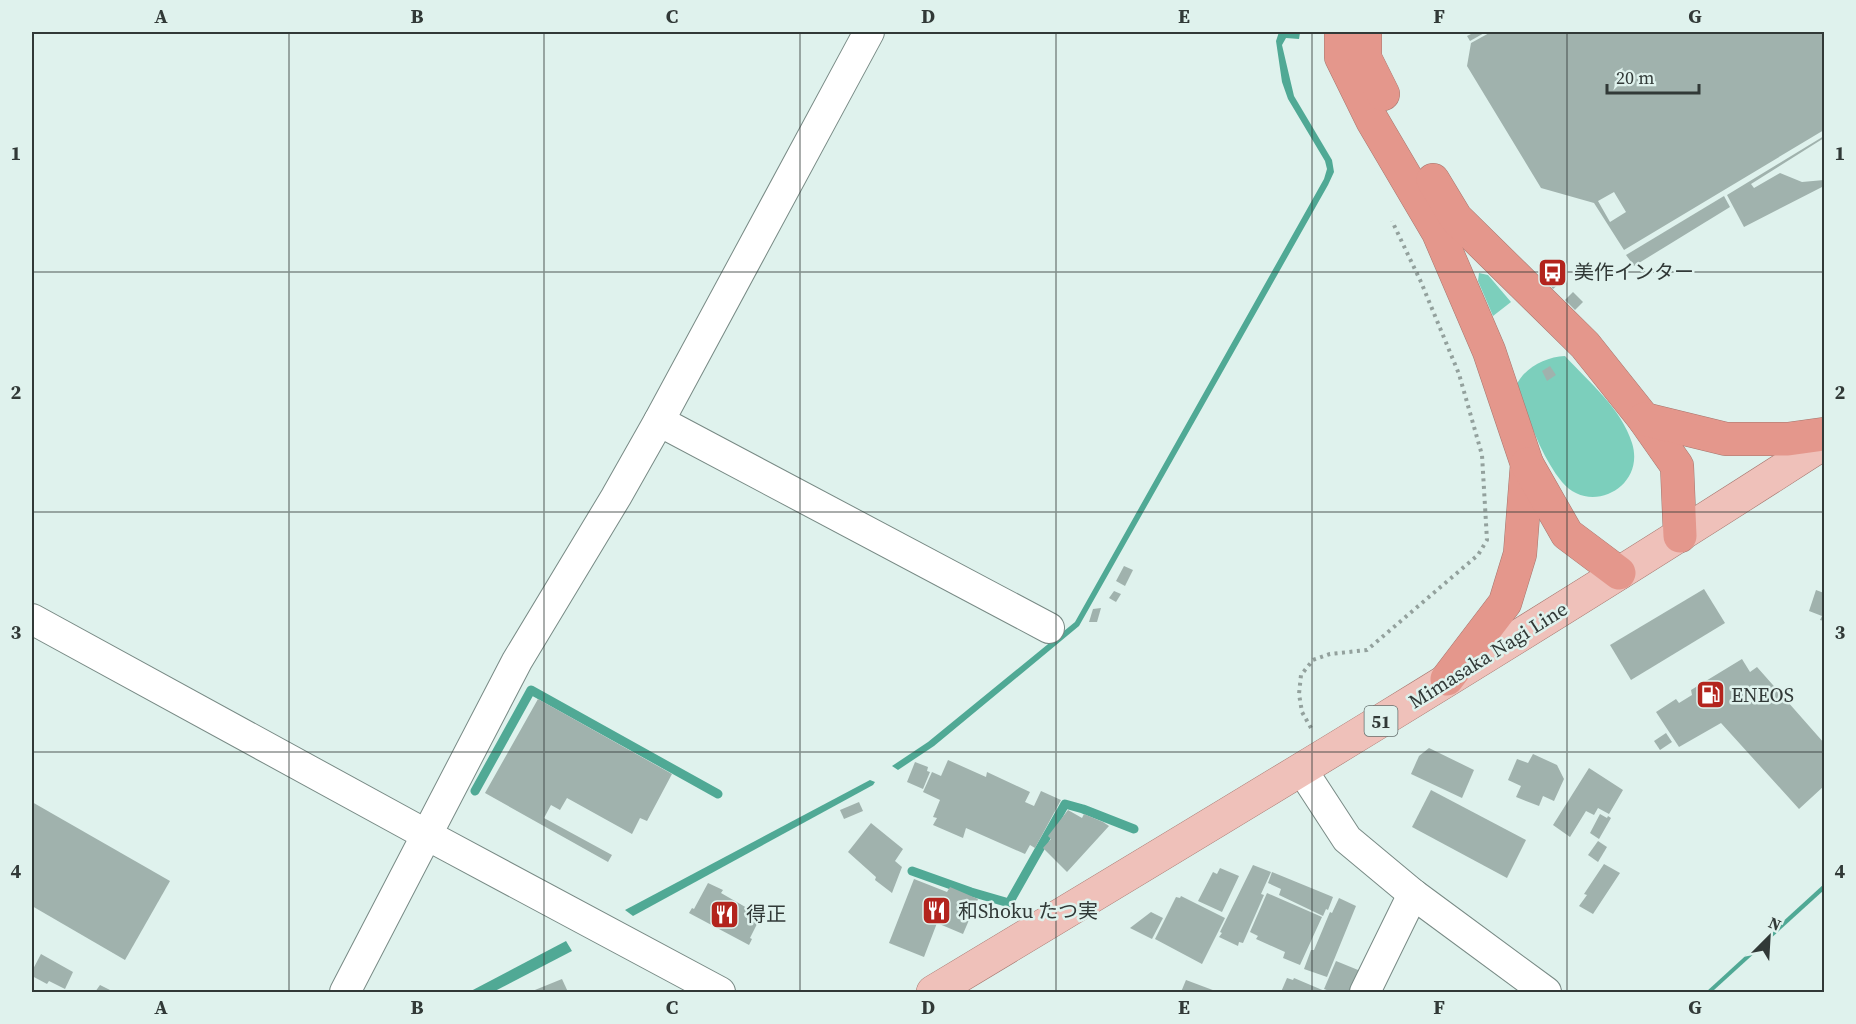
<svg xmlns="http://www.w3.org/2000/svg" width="1856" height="1024" font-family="'Source Serif 4','Noto Sans JP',serif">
	<rect width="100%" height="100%" fill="#dff2ed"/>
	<!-- green -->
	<g fill="#7ccfbc">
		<polygon points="1479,273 1488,275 1511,302 1493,316 1478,281"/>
		<path d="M1565 356C1589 382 1621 408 1632 443 1646 487 1590 516 1562 482 1540 455 1529 418 1516 386 1524 368 1545 357 1565 356Z"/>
	</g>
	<!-- water -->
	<g fill="#50a995">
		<polygon points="1279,32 1300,33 1299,39 1286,38 1282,45 1294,96 1332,160 1334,172 1328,185 1079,626 934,746 898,770 892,766 928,742 1075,622 1324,179 1327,169 1325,161 1288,99 1282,82 1276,41"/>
		<polygon points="870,780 875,782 873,785 633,916 625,910"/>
		<polygon points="1824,884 1824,890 1714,990 1706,992"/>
		<polygon points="566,941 572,951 493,992 469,992"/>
	</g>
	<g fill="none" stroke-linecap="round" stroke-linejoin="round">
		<!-- stream -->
		<g stroke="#50a995" stroke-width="9">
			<polyline points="475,791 531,690 718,794"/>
			<polyline points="912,871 971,892 1009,903 1065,804 1083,809 1134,829"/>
		</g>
	</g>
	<!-- building -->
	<g fill="#a0b2ad" fill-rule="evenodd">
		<polygon points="1475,32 1486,32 1470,41 1467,36"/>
		<path d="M1491 32H1824V130L1624 250 1594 203 1541 188 1467 66 1471 43ZM1614 192 1626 212 1610 222 1598 201Z"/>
		<polygon points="1824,136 1824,138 1751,184 1754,188 1780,173 1802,182 1824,180 1824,186 1744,227 1727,195"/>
		<polygon points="1724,196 1730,207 1634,266 1626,255"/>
		<polygon points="1552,277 1559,284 1553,289 1547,282"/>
		<polygon points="1573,292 1583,302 1575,310 1565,300"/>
		<polygon points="1550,366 1556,375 1547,381 1542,371"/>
		<polygon points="1124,566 1133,570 1125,586 1116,581"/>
		<polygon points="1704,589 1725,623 1631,680 1610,645"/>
		<polygon points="1816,590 1824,593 1824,621 1820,620 1822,616 1809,611"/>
		<polygon points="1114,591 1121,594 1116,602 1109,598"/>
		<polygon points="1101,608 1097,622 1089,622 1093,609"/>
		<polygon points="1742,659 1750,672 1757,667 1824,743 1824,786 1799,809 1721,723 1679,747 1656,712 1676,699 1679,703 1692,695 1691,690"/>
		<polygon points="538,699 672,774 647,821 640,818 632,834 567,798 560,810 551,805 544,818 612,855 608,862 485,793"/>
		<polygon points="1666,733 1672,742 1660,750 1654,741"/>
		<polygon points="1429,748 1474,770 1462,798 1411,774 1419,756"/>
		<polygon points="1533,754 1557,765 1564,779 1554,801 1543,796 1539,806 1516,797 1521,786 1508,780 1517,759 1528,763"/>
		<polygon points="948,760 986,777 987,772 1030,792 1025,802 1034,806 1041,791 1061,800 1035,848 1030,845 1025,854 966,828 963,838 933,825 937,818 933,817 940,800 923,792 932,772 941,776"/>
		<polygon points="915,762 928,767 927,771 930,772 923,789 907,782"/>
		<polygon points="1589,768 1623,790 1609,814 1598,808 1594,815 1586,811 1570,837 1553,825"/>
		<polygon points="1431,790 1526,840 1507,878 1412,827"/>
		<polygon points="32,802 170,881 125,960 32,906"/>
		<polygon points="859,802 863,811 844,819 840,810"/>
		<polygon points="1068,810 1082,818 1084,814 1103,822 1109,826 1067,872 1043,848 1051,839 1048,836"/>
		<polygon points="1600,814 1607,818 1608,816 1611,818 1599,839 1590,833"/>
		<polygon points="871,823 903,849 895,861 902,867 892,893 875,880 876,877 848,852"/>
		<polygon points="1598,841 1607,847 1598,862 1588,855"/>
		<polygon points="1604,864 1620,873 1593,914 1579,906 1587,895 1584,894"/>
		<polygon points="1253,865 1271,872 1261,894 1264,895 1243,943 1239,942 1238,946 1219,937 1222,933 1220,932"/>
		<polygon points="1220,868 1239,876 1222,912 1198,901 1213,872 1217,874"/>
		<polygon points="1272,872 1333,897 1328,910 1326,909 1323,916 1279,895 1281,889 1268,883"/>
		<polygon points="914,879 947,892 950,887 978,899 963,934 937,923 924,957 889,943"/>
		<polygon points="708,883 723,890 721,893 761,916 750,938 752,939 749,945 689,913 692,908 694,909"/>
		<polygon points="1267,893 1322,917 1300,965 1283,958 1285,952 1256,939 1258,936 1250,932"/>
		<polygon points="1181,896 1225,918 1202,964 1155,939 1176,897 1180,898"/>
		<polygon points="1339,898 1356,906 1327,977 1304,969 1311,950 1314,950 1330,912 1332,913"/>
		<polygon points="1151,912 1163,918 1152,939 1130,928"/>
		<polygon points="41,954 73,972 65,989 49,981 47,984 32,976 32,971"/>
		<polygon points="1336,961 1363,972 1354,992 1332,992 1324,989"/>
		<polygon points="1287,978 1293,980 1294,978 1327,992 1281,992"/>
		<polygon points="562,979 568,992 530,992"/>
		<polygon points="1186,980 1218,992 1181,992"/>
		<polygon points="100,985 114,992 95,992"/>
	</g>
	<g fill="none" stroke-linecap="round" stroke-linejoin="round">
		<defs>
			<g id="minor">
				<polyline points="659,421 1049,628"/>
				<polyline points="32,619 427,835 720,992"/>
				<polyline points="1302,770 1347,839 1413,894 1546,992"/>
				<polyline points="345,992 517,661 616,497 659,421 869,32"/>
				<polyline points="1365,992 1413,894"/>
			</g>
			<path id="major" d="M933 992C1232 812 1531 632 1824 443"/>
			<g id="highway">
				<polyline points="1341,32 1341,57 1372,120 1438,232 1489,351 1527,464 1520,554 1505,603 1447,679"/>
				<polyline points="1365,32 1365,58 1383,94"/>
				<polyline points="1433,180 1456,218 1585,345 1644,419 1677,466 1680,536"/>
				<polyline points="1644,419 1726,439 1788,439 1824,434"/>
				<polyline points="1527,464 1567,534 1619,573"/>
			</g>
		</defs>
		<!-- minor casing -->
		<use href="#minor" stroke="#788a85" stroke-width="32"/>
		<!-- major casing -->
		<use href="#major" stroke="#a5766e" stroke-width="34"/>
		<!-- highway casing -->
		<use href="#highway" stroke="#a5766e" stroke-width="34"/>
		<!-- path -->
		<polyline stroke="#93a19d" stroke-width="4" stroke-dasharray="3 4.5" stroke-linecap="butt" points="1311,728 1302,712 1299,694 1301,675 1313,660 1330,654 1367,650 1478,555 1487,540 1482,455 1459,374 1421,282 1392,221"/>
		<!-- minor -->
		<use href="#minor" stroke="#fff" stroke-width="30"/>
		<!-- major -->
		<use href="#major" stroke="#efc1ba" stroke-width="33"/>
		<!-- highway -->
		<use href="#highway" stroke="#e4978c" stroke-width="33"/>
	</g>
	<!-- grid -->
	<path fill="none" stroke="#313937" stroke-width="1.5" stroke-opacity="0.55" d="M289 32V992M544 32V992M800 32V992M1056 32V992M1312 32V992M1567 32V992M32 272H1824M32 512H1824M32 752H1824"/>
	<!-- icons -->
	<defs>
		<symbol id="bus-square" viewBox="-11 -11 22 22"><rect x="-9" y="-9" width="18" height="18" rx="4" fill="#b3241d" stroke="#dff2ed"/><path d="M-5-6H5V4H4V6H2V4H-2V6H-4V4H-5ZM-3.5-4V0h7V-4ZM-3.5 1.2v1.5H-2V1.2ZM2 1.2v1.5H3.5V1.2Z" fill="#fff"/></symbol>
		<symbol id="fuel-square" viewBox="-11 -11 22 22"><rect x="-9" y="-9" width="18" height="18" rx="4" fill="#b3241d" stroke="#dff2ed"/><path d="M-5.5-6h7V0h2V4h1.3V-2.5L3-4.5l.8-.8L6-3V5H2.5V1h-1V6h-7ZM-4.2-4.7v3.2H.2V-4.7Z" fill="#fff"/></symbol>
		<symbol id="restaurant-square" viewBox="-11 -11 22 22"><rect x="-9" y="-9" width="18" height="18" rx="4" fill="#b3241d" stroke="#dff2ed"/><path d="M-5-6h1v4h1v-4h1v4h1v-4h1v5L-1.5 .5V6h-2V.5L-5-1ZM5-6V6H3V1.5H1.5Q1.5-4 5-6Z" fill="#fff"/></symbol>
	</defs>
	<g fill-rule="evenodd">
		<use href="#bus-square" x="1536" y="256" width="33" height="33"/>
		<use href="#fuel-square" x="1694" y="678" width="33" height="33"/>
		<use href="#restaurant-square" x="920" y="894" width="33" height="33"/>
		<use href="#restaurant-square" x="708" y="898" width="33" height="33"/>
	</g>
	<g text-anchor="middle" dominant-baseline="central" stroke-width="5" stroke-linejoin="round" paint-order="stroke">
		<!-- shield labels -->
		<rect fill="#dff2ed" stroke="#65706e" stroke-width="1.5" x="1364.5" y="706" width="33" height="30" rx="4.5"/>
		<g font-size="18" font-weight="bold" fill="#313937">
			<text x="1381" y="721">51</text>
		</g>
		<!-- poi labels -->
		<g font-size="20" fill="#313937" stroke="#dff2ed" text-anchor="start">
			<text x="1574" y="272">美作インター</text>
			<text x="1731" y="695">ENEOS</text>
			<text x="958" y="911">和Shoku たつ実</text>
			<text x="746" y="914">得正</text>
		</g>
		<!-- street labels -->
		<g font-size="20" fill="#313937" stroke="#dff2ed">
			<text transform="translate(1488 655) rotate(-32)">Mimasaka Nagi Line</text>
		</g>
	</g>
	<!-- border -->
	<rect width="1856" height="1024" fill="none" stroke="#dff2ed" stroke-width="66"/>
	<!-- north arrow -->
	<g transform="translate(1769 937) rotate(24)" stroke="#dff2ed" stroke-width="4.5" paint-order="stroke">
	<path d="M0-4.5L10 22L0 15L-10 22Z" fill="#313937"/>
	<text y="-9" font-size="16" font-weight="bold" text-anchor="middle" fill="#313937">N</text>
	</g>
	<!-- scale -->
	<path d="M1607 84v9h92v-9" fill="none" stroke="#313937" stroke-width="3"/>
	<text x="1616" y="84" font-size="18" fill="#313937" stroke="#dff2ed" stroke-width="4.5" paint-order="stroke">20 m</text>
	<rect x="33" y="33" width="1790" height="958" fill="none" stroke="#313937" stroke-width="2"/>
	<g font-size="20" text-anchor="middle" font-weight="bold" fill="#313937">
		<text x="161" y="23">A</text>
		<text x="417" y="23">B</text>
		<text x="672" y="23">C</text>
		<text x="928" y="23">D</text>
		<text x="1184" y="23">E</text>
		<text x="1439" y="23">F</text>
		<text x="1695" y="23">G</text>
		<text x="16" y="160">1</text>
		<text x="1840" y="160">1</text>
		<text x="16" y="399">2</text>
		<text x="1840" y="399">2</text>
		<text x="16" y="639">3</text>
		<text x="1840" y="639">3</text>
		<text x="16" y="878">4</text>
		<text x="1840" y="878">4</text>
		<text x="161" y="1014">A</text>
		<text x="417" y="1014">B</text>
		<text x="672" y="1014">C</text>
		<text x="928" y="1014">D</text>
		<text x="1184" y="1014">E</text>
		<text x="1439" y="1014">F</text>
		<text x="1695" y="1014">G</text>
	</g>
</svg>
